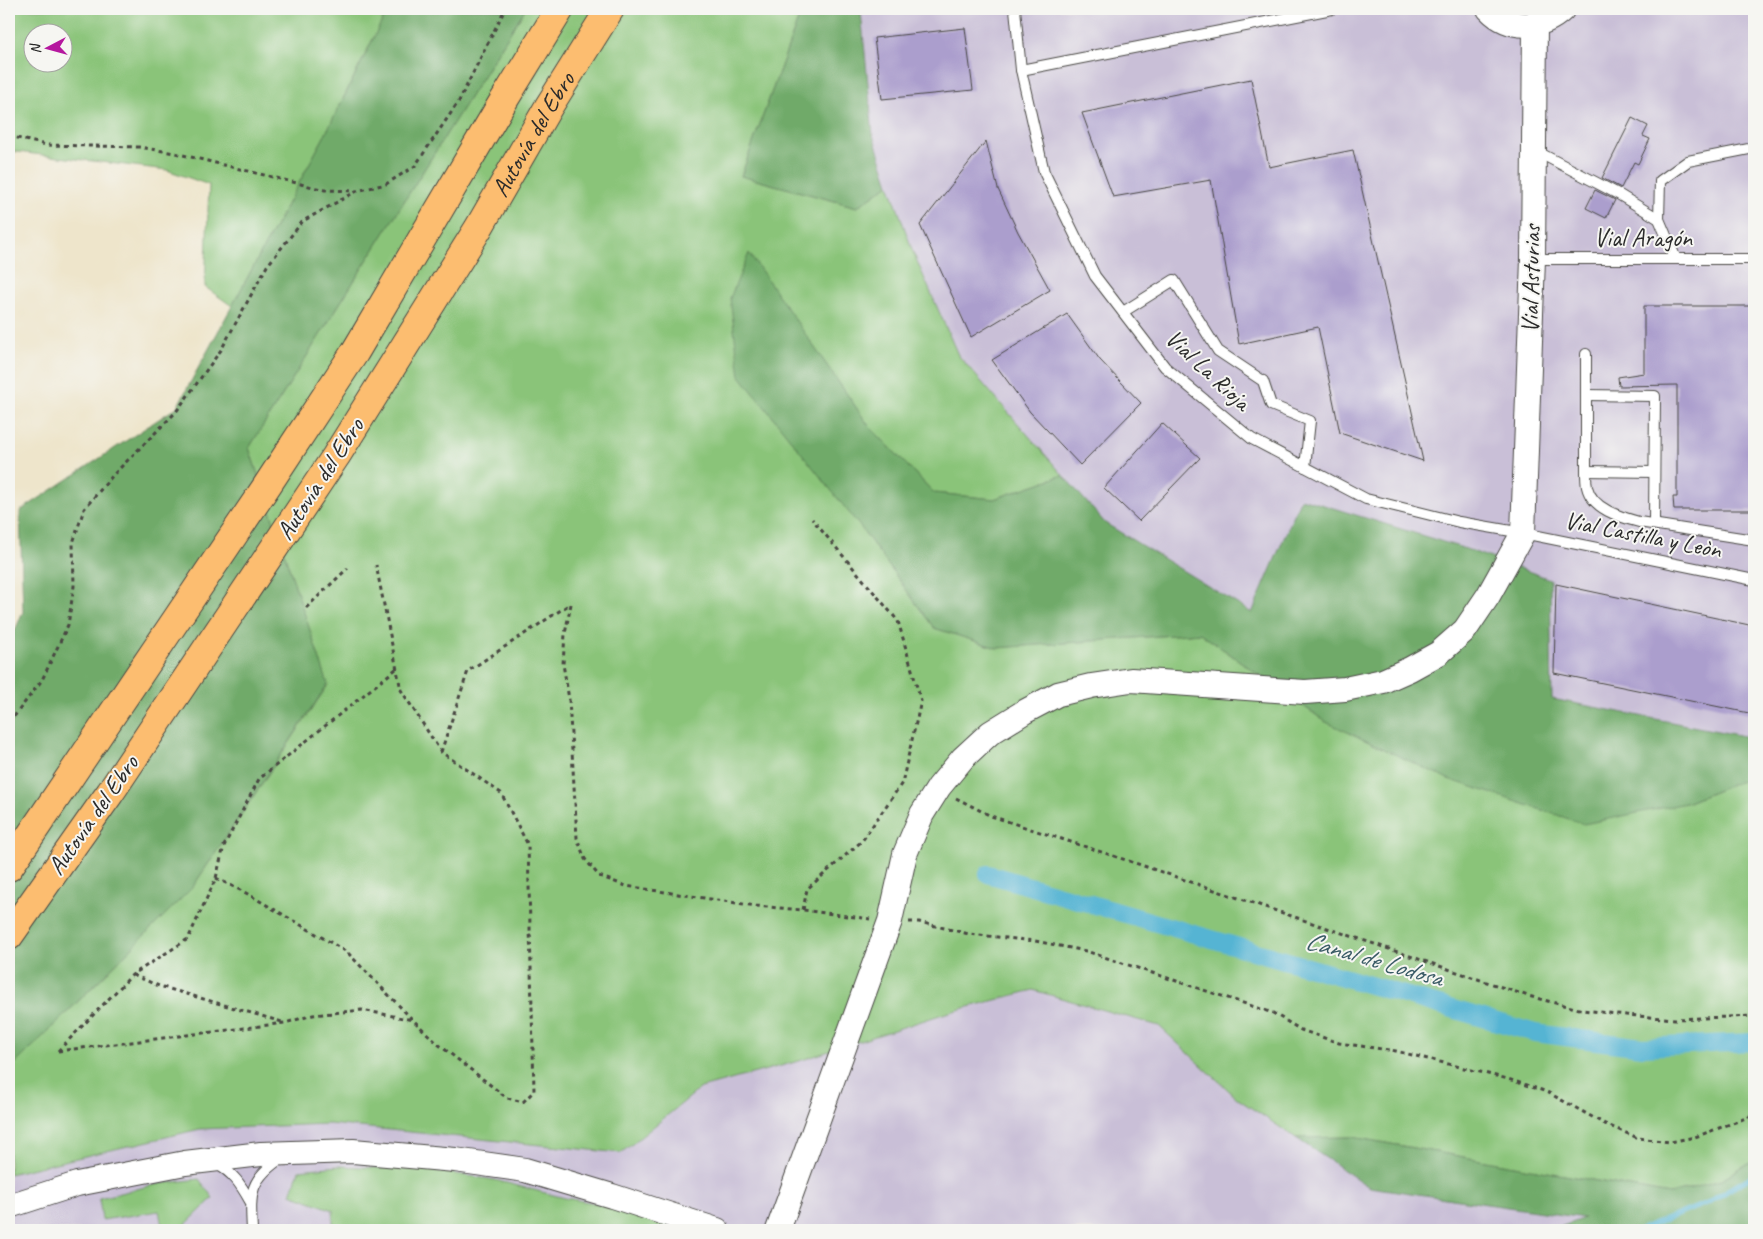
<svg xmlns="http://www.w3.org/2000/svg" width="1763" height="1239" font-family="Caveat,sans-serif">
	<rect width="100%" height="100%" fill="#f6f6f2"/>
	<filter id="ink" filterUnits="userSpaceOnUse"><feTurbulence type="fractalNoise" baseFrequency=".02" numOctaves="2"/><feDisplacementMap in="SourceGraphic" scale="10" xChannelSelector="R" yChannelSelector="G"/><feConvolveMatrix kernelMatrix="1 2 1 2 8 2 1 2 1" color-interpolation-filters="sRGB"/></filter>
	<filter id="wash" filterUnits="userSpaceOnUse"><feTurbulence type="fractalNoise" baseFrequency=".0096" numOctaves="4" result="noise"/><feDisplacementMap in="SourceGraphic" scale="20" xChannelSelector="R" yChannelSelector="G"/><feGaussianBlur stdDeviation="1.12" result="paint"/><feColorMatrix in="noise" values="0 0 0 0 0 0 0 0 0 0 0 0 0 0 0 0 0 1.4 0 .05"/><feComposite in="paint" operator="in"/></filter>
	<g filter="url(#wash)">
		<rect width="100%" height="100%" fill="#eee5cb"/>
		<!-- industrial -->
		<g fill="#c9bfd7">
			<polygon points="925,9 1754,9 1754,738 1551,699 1550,579 1252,613 1105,523 958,355 901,224 873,135 861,11"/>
			<polygon points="1033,990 1159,1026 1238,1099 1369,1186 1585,1218 1552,1230 9,1230 9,1174 200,1129 329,1124 621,1153 701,1088 799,1061 946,1013"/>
		</g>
		<!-- green -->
		<g fill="#8ac479" stroke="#5a7852" fill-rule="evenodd">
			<path d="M9 9H388L325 135 232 306 205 287 209 185 167 170 9 151ZM32 32H62V62H32Z"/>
			<polygon points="525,9 802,9 741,176 857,207 889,184 913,252 958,355 1063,475 994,499 934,493 869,426 749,254 862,529 934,628 997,648 1200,633 1326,722 1686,803 1754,776 1754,1160 1718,1181 1670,1194 1352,1137 1296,1138 1238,1099 1159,1026 1033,990 946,1013 799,1061 701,1088 621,1153 329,1124 200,1129 9,1174 9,1070 192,888 328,685 249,448"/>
			<polygon points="339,1166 437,1171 495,1180 565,1198 601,1204 685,1230 333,1230 333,1210 291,1194 299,1170"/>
			<polygon points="199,1179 213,1198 180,1230 175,1230 174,1228 163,1230 159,1211 102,1220 99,1198 158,1184"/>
		</g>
		<!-- forest -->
		<g fill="#6faa69" stroke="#4d6a4a">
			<polygon points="388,9 525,9 249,448 328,684 192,888 9,1070 9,644 23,612 20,511 177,407 325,135"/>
			<polygon points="802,9 925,9 861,12 873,135 889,184 857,207 741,176"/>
			<polygon points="749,253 869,426 934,493 994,499 1063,475 1105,523 1252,613 1301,498 1466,549 1550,579 1552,699 1754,738 1754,776 1686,803 1584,824 1448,779 1326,722 1200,633 997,648 934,628 862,529 740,376 730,298"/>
			<polygon points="1352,1137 1670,1194 1718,1181 1754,1160 1754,1230 1552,1230 1584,1218 1369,1187 1296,1138"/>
		</g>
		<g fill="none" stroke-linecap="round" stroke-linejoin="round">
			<!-- stream -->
			<polyline stroke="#55b4d3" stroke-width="5" points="1640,1230 1707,1203 1754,1175"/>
			<!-- canal -->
			<polyline stroke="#55b4d3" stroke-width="18" points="988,874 1535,1033 1642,1047 1754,1042"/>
		</g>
		<g id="blocks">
			<!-- building -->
			<g fill="#ab9ecd">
				<polygon points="965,28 973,90 882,99 874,38"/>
				<polygon points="1251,79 1269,167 1353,150 1423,461 1340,433 1318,327 1239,344 1211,180 1113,197 1082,113"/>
				<polygon points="1632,118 1648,126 1643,136 1650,139 1638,164 1634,162 1621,188 1602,178"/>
				<polygon points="986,141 998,189 1018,232 1050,290 971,337 920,225"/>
				<polygon points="1595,190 1615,200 1606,218 1586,208"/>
				<polygon points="1644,306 1754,306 1754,510 1674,510 1673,497 1677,497 1677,385 1619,386 1618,377 1644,373"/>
				<polygon points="1067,314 1100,360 1141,403 1080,465 1030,412 992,360"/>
				<polygon points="1162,423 1200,458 1139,521 1104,488"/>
				<polygon points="1556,584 1754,626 1754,714 1554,673"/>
			</g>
		</g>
	</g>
	<g filter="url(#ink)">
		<use href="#blocks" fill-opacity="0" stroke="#484743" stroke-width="1"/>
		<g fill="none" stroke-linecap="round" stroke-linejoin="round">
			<defs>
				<g id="service">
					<polyline points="1015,9 1021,70 1044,172 1095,276 1165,367 1252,439 1366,499 1459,522 1523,533 1754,580"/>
					<polyline points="1021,70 1332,9"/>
					<polyline points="1534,150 1618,194 1659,219 1676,259"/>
					<polyline points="1659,219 1660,181 1688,161 1754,148"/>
					<polyline points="1533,259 1754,259"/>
					<polyline points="1123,312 1174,280 1218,351 1263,381 1271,405 1310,421 1305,467"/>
					<path d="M1586 354V471C1586 476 1586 482 1587 487 1592 509 1620 517 1639 522L1754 540"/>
					<polyline points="1586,395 1655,396 1654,524"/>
					<polyline points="1586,471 1654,472"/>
					<path d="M216 1164C233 1172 241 1185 250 1201"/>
					<path d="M252 1230C250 1193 249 1179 283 1157"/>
				</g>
				<g id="tertiary">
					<path d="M1489 9C1510 31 1542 29 1563 9"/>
					<polyline points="9,1206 77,1184 185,1163 261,1154 353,1151 455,1160 525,1170 612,1196 717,1230"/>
					<polyline points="778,1230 890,921 905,854 922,814 939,787 963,758 990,733 1024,712 1058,694 1091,686 1131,680 1305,692 1345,689 1383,681 1410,669 1439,653 1465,630 1488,596 1523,533 1533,259 1535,24"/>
				</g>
				<g id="motorway">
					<polyline points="9,867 266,487 355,352 501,105 560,9"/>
					<path id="s1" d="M9 936 110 793 336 456 478 229 549 106 610 9"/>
				</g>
			</defs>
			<!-- service casing -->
			<use href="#service" stroke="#484743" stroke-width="12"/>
			<!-- tertiary casing -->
			<use href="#tertiary" stroke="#484743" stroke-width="26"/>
			<!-- motorway casing -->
			<use href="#motorway" stroke="#484743" stroke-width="30"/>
			<!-- path -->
			<g stroke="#484743" stroke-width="3" stroke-dasharray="4 4" stroke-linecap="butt">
				<polyline points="9,136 46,145 139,147 175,153 325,190 357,191"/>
				<polyline points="571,604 565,634 563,664 569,699 577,838 585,859 599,876 626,886 756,906 803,910 870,919"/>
				<polyline points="306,608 348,568"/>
				<polyline points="9,723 42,680 68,625 74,586 73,543 84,509 114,474 176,412 221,350 267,266 303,221 357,191 386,184 415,166 459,101 505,9"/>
				<polyline points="441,752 468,671 570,604"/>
				<polyline points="956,798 991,816 1126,860 1528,996 1583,1010 1626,1015 1675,1019 1754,1016"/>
				<polyline points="216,878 246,893 347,952 413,1020 438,1044 507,1098 523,1102 534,1091 528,845 501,793 441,752 401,690 376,565"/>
				<polyline points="803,910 807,889 862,841 902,783 921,701 898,621 812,519"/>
				<polyline points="909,922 919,922 969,934 1035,941 1086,951 1273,1013 1301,1030 1339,1043 1396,1051 1508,1079 1547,1092 1605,1124 1638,1138 1670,1142 1695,1137 1754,1115"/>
				<polyline points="133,975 159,986 282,1022"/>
				<polyline points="58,1051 132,975 188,939 216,878 224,846 259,779 396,669"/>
				<polyline points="58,1051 285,1023 313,1015 362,1010 413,1020"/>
			</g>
			<!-- service -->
			<use href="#service" stroke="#fff" stroke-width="10"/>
			<!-- tertiary -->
			<use href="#tertiary" stroke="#fff" stroke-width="24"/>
			<!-- motorway -->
			<use href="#motorway" stroke="#fcbd6f" stroke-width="28"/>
		</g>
	</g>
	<g text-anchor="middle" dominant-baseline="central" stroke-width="4" stroke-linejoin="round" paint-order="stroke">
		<!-- street labels -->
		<g font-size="25" fill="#2b2b2b" stroke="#f6f6f2">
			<text stroke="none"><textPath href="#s1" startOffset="958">Autovía del Ebro</textPath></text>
			<text x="1643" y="238">Vial Aragón</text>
			<text transform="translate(1531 279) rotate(-89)">Vial Asturias</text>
			<text transform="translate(1208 370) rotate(43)">Vial La Rioja</text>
			<text transform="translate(320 479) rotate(-57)">Autovía del Ebro</text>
			<text transform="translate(1643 535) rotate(11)">Vial Castilla y Leòn</text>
			<text transform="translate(93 815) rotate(-55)">Autovía del Ebro</text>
		</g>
		<!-- water labels -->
		<g font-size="26" font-style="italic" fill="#3a5b66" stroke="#f6f6f2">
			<text transform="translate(1374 959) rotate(16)">Canal de Lodosa</text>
		</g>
	</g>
	<!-- margin -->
	<rect width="1763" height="1239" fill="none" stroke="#f6f6f2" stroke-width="30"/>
	<!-- north arrow -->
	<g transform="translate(48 48) rotate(264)"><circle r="24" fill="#f6f6f2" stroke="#a5a5a2"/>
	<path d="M0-4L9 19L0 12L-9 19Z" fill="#b5179e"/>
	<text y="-8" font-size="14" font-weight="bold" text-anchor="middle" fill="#2b2b2b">N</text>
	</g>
</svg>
